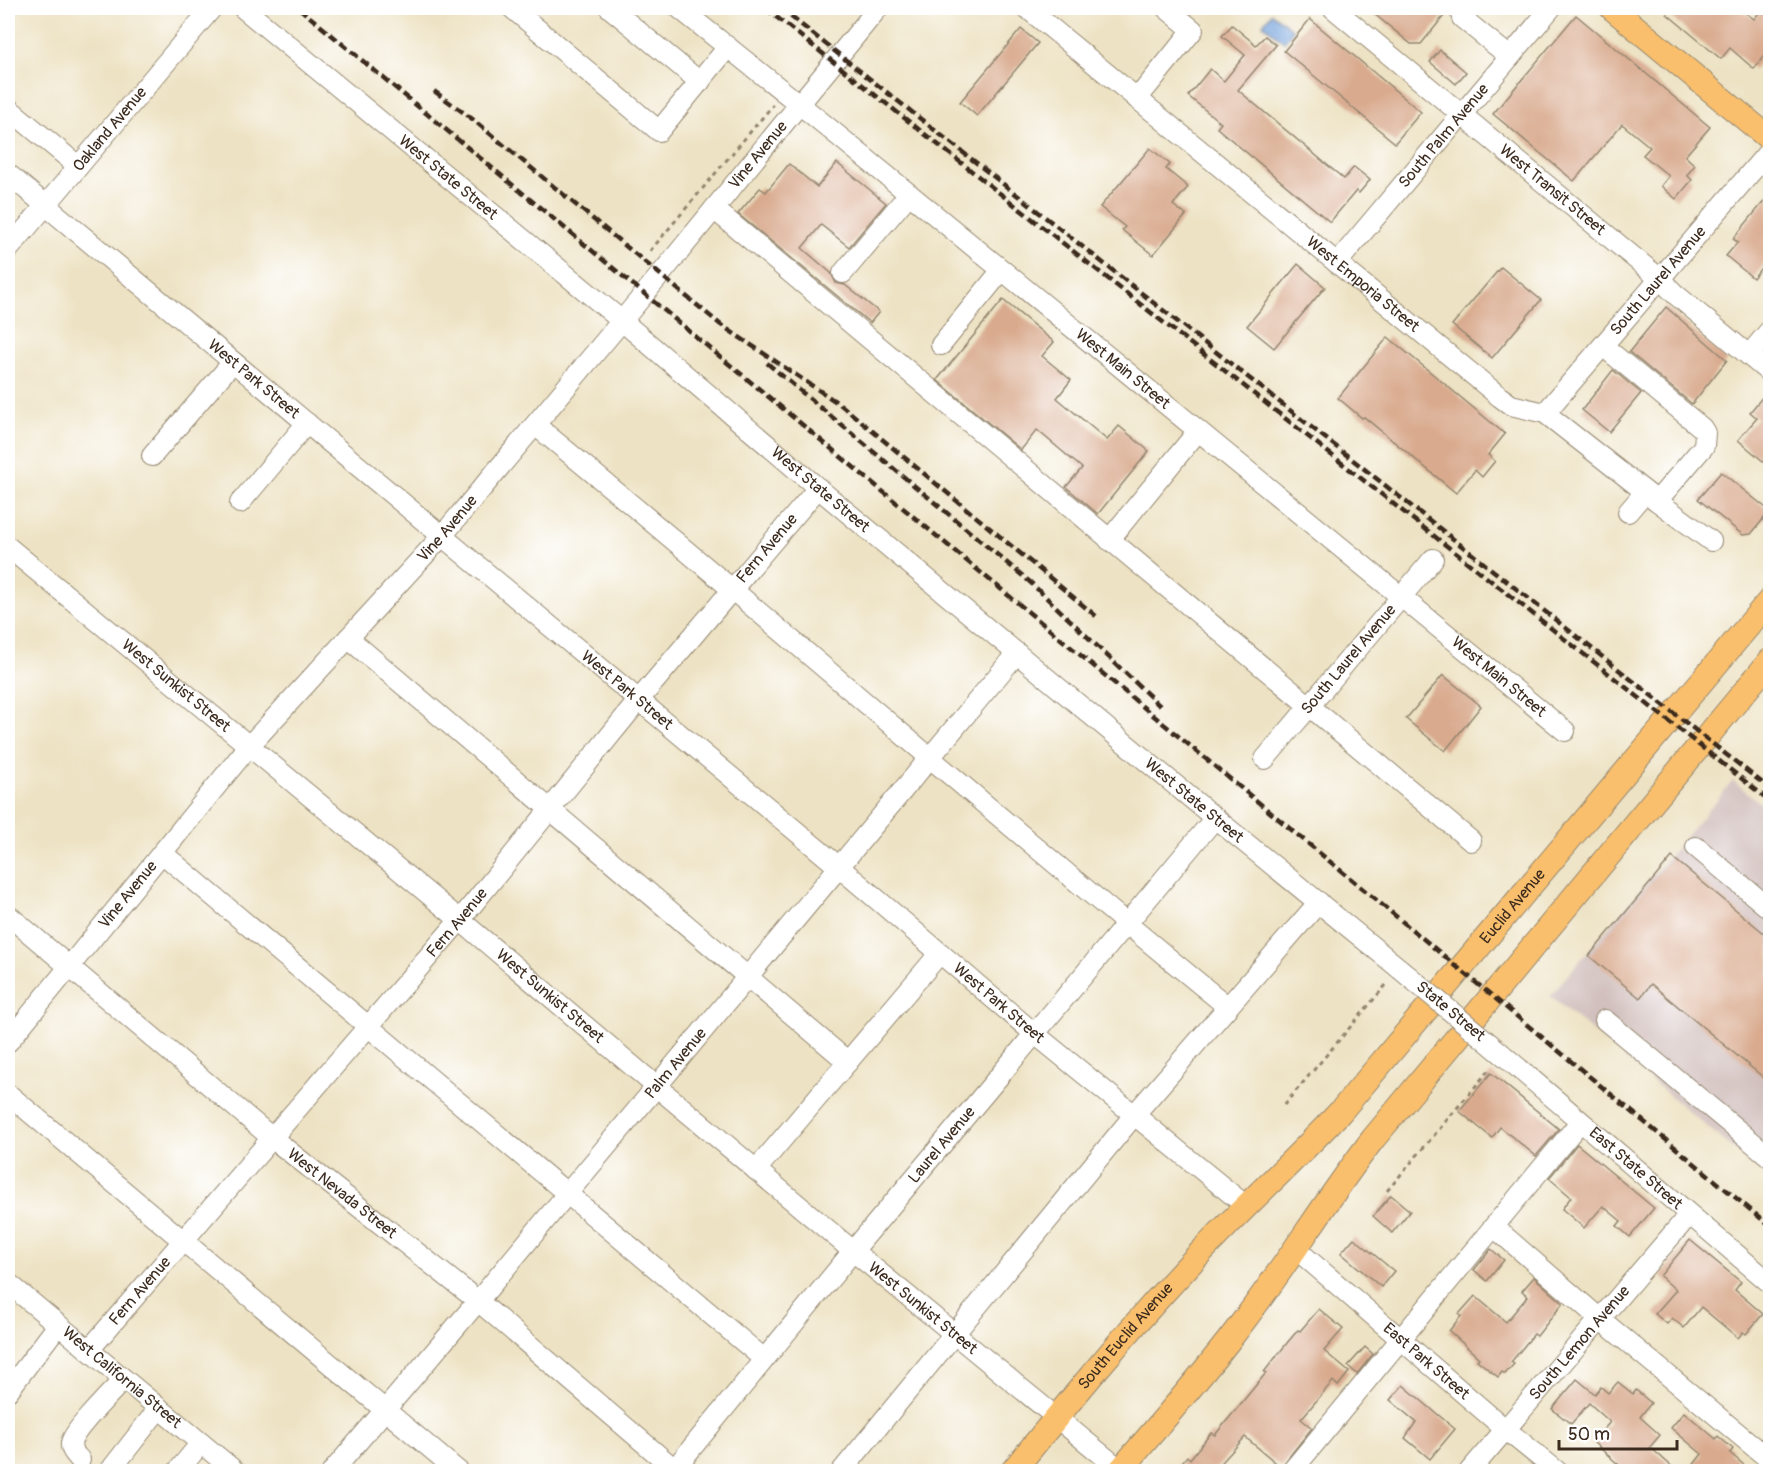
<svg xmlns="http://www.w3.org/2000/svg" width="1778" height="1479" font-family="Pangolin,sans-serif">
	<rect width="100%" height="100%" fill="#fff"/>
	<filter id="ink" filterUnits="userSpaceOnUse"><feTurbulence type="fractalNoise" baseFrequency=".0167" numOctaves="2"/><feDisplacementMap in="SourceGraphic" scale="12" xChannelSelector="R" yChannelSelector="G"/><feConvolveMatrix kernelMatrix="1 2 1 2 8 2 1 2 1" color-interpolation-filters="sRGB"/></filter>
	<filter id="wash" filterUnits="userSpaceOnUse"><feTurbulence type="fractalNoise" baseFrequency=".008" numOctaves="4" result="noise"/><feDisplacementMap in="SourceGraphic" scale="24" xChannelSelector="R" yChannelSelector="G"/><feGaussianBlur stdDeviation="1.35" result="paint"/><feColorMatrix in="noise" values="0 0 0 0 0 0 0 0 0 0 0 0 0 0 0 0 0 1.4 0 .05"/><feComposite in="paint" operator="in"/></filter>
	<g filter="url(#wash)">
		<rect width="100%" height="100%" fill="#ede2c3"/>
		<!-- industrial -->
		<polygon fill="#d1c0bd" points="1733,781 1770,811 1770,1179 1550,996"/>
		<!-- water -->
		<polygon fill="#6f9fd9" stroke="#55647c" stroke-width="1.5" points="1272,13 1293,30 1284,42 1263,24"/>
		<g id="blocks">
			<!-- building -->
			<g fill="#d9aa8e">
				<polygon points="1367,8 1448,8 1448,11 1421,44 1411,44"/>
				<polygon points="1672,8 1739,8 1754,19 1763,8 1770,14 1770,50 1754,69 1730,48 1721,59 1667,14"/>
				<polygon points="1576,15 1710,127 1685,156 1695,165 1687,175 1692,180 1676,199 1661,186 1669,176 1643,155 1650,147 1622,124 1574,181 1493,114"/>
				<polygon points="1310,19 1421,112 1395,143 1284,51"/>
				<polygon points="1232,25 1256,45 1265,36 1276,45 1238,90 1344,179 1354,167 1370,180 1359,193 1356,191 1330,222 1217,128 1221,123 1188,96 1210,69 1224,81 1245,55 1222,36"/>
				<polygon points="1021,29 1038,43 977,116 960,102"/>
				<polygon points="1440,50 1466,72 1456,84 1430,62"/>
				<polygon points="1150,148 1170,164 1166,169 1188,187 1173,205 1186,215 1153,255 1122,230 1125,227 1100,207"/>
				<polygon points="837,163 886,203 849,247 821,225 802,248 831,273 836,283 845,285 879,312 870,323 738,214 760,188 766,192 789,164 817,187"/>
				<polygon points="1770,194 1770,257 1753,278 1726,256 1738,242 1733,239"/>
				<polygon points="1298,264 1325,287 1274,348 1247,326"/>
				<polygon points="1501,267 1541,300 1492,358 1452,325"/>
				<polygon points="1003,300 1054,342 1042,356 1071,380 1057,398 1107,440 1119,426 1149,451 1098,514 1066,487 1082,468 1037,430 1021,450 937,380"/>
				<polygon points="1666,307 1727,360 1692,404 1629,352"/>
				<polygon points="1388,337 1505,434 1488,455 1495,461 1482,477 1475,470 1456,493 1364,417 1362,418 1338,398"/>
				<polygon points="1613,370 1641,393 1609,432 1582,410"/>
				<polygon points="1770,388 1770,467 1738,440 1757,418 1750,412"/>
				<polygon points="1721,472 1770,511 1751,534 1743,535 1698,499"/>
				<polygon points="1443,675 1481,706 1445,751 1406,719"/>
				<polygon points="1672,857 1770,938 1770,1083 1651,984 1640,998 1589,956"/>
				<polygon points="1491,1073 1559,1129 1536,1156 1500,1127 1492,1138 1459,1111"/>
				<polygon points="1577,1144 1654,1208 1630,1237 1617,1226 1621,1221 1603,1206 1584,1228 1562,1209 1571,1197 1549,1178"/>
				<polygon points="1391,1195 1410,1211 1392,1233 1373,1216"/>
				<polygon points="1354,1238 1394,1271 1381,1287 1341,1253"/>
				<polygon points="1690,1240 1741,1282 1735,1290 1763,1314 1746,1334 1743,1332 1738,1338 1701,1307 1684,1328 1672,1318 1667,1324 1655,1314 1676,1290 1660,1276"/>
				<polygon points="1491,1249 1504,1260 1487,1281 1474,1270"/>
				<polygon points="1534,1277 1563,1303 1537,1336 1534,1334 1511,1362 1514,1364 1505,1374 1502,1372 1498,1377 1477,1360 1479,1358 1449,1331 1461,1316 1459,1314 1475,1296 1506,1322 1528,1296 1522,1291"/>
				<polygon points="1319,1309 1343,1329 1324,1351 1349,1372 1338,1386 1333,1381 1301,1419 1312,1428 1281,1467 1245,1437 1213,1472 1174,1472 1187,1456 1190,1459 1211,1433 1215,1435 1266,1373 1264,1372 1287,1343 1298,1330 1300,1331"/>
				<polygon points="1365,1347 1373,1354 1357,1374 1348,1366"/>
				<polygon points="1577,1379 1595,1394 1601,1387 1608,1393 1618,1382 1633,1394 1636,1390 1651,1403 1640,1417 1660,1435 1650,1447 1678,1472 1627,1472 1593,1442 1610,1422 1589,1403 1571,1424 1552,1409"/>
				<polygon points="1403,1385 1455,1429 1430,1459 1405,1438 1416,1422 1390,1400"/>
				<polygon points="1684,1412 1716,1439 1718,1436 1733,1449 1730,1453 1752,1472 1688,1472 1702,1454 1671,1428"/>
			</g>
		</g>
	</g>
	<g filter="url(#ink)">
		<use href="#blocks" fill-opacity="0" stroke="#948670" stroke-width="1.5"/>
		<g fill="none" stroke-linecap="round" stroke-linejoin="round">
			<defs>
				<g id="minor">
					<path id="s1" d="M243 8 622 321 818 488 1215 818 1400 969"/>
					<polyline points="512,8 659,131 728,47"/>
					<polyline points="610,8 700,82"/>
					<path id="s2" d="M679 8 814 116 1565 731"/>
					<path id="s3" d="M1027 8 1500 397 1511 405 1545 413 1657 501 1711 541"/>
					<path id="s4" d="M1333 8 1660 279 1675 294 1770 373"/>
					<polyline points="1460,8 1462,18 1510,57"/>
					<polyline points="1137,99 1193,30 1166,8"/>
					<polyline points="8,108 78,166"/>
					<path id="s5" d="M8 174 839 867 1035 1034 1246 1206"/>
					<polyline points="714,209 1471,841"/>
					<path id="s6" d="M8 250 212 8"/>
					<path id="s7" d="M1337 263 1551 8"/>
					<polyline points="843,273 909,194"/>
					<polyline points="941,345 1002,270"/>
					<polyline points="1603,346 1702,428 1705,433 1704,446 1657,501"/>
					<polyline points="1749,355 1770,330"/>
					<path id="s8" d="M1545 413 1770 150"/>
					<path d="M535 425C769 616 994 817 1228 1007"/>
					<polyline points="152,456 233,362"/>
					<polyline points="240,503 307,423"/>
					<polyline points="1628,512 1645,492"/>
					<polyline points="1109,540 1198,431"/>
					<path id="s9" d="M8 547 460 920 656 1086 853 1251 1123 1472"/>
					<polyline points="348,638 848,1062"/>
					<path id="s10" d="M1265 759 1433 559"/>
					<polyline points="1696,847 1770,909"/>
					<polyline points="162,853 764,1359"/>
					<path id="s11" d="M8 915 272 1138 478 1301 678 1472"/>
					<polyline points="1605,1020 1770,1157"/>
					<path id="s12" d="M8 1042 249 746 442 536 661 274 878 8"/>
					<path id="s13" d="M1502 1054 1770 1283"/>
					<polyline points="8,1094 459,1472"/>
					<polyline points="756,1170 940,953"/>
					<polyline points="1494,1227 1600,1319 1770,1460"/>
					<path id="s14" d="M1296 1249 1505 1429 1558 1472"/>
					<path id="s15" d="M8 1283 236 1472"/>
					<path id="s16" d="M89 1350 460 920 638 701 818 488"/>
					<polyline points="8,1391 58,1325"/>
					<path d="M80 1460C76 1455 70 1450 71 1443 74 1429 113 1391 124 1379"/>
					<polyline points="109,1472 159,1408"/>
					<polyline points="177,1472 201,1443"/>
					<path id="s17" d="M332 1472 478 1301 1017 653"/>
					<path id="s18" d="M672 1472 853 1251 1215 818"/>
					<polyline points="841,1472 1135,1114 1319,902"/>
					<polyline points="1291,1472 1580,1122"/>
					<path id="s19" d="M1469 1472 1689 1215"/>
				</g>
				<g id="major">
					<polyline points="1612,8 1770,139"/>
					<path id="s20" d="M1012 1472C1069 1402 1126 1332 1187 1267 1237 1213 1291 1164 1341 1111L1770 600"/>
					<path d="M1119 1472C1162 1421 1206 1372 1245 1319 1290 1260 1328 1197 1373 1139L1770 661"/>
				</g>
			</defs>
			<!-- minor casing -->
			<use href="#minor" stroke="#948670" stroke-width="22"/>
			<!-- major casing -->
			<use href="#major" stroke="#948670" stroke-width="26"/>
			<!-- path -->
			<g stroke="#948670" stroke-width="3" stroke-dasharray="4.5 4.5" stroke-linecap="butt">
				<polyline points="650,251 773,105"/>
				<polyline points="1284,1105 1386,985"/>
				<polyline points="1387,1191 1490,1069"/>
			</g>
			<!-- minor -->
			<use href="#minor" stroke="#fff" stroke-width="20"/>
			<!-- major -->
			<use href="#major" stroke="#f9bf6c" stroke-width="24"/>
			<!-- rail -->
			<g stroke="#3b2a1e" stroke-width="4.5" stroke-dasharray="9 4.5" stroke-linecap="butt">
				<polyline points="299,8 1770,1226"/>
				<polyline points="765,8 1770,801"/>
				<polyline points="780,8 1770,789"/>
				<polyline points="434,91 471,118 721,325 841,405 1096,616"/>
				<polyline points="767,363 1030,582 1160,706"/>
			</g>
			<defs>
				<g id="minor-bridge">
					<path id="s21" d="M1400 969 1502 1054"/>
				</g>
			</defs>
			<!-- minor-bridge casing -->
			<use href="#minor-bridge" stroke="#948670" stroke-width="22" stroke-linecap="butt"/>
			<!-- minor-bridge -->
			<use href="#minor-bridge" stroke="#fff" stroke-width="20"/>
		</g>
	</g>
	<g text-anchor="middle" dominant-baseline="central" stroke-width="5" stroke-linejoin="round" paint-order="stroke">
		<!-- street labels -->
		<g font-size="16" fill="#3b2a1e" stroke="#fff">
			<text stroke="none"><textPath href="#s6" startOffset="158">Oakland Avenue</textPath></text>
			<text stroke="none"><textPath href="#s7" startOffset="166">South Palm Avenue</textPath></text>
			<text stroke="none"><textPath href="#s12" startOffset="1162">Vine Avenue</textPath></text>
			<text stroke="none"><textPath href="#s1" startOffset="266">West State Street</textPath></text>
			<text stroke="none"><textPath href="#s4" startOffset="285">West Transit Street</textPath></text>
			<text stroke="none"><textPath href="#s8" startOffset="174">South Laurel Avenue</textPath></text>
			<text stroke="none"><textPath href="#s3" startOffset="435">West Emporia Street</textPath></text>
			<text stroke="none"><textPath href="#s2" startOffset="572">West Main Street</textPath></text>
			<text stroke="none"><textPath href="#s5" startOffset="320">West Park Street</textPath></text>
			<text stroke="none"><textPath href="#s1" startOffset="752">West State Street</textPath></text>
			<text stroke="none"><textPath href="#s12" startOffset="676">Vine Avenue</textPath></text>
			<text stroke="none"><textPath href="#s16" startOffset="1050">Fern Avenue</textPath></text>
			<text stroke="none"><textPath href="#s10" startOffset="130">South Laurel Avenue</textPath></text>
			<text stroke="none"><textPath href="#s2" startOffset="1058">West Main Street</textPath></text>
			<text stroke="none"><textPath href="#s9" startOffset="218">West Sunkist Street</textPath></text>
			<text stroke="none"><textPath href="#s5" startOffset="806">West Park Street</textPath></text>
			<text stroke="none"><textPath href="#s1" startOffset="1238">West State Street</textPath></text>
			<text stroke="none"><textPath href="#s12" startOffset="190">Vine Avenue</textPath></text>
			<text stroke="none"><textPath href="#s20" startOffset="756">Euclid Avenue</textPath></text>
			<text stroke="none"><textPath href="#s16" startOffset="564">Fern Avenue</textPath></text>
			<text stroke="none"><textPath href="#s9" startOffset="704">West Sunkist Street</textPath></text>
			<text stroke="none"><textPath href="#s5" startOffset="1292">West Park Street</textPath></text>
			<text stroke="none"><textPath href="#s21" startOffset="66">State Street</textPath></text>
			<text stroke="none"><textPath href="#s17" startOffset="534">Palm Avenue</textPath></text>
			<text stroke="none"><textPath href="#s18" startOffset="424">Laurel Avenue</textPath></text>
			<text stroke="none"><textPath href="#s13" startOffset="176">East State Street</textPath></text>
			<text stroke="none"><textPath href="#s11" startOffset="435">West Nevada Street</textPath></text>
			<text stroke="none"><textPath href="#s16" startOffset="78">Fern Avenue</textPath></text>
			<text stroke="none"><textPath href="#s9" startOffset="1190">West Sunkist Street</textPath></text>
			<text stroke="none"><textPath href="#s20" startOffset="177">South Euclid Avenue</textPath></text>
			<text stroke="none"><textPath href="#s19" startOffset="170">South Lemon Avenue</textPath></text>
			<text stroke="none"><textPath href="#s14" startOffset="172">East Park Street</textPath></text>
			<text stroke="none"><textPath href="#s15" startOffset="148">West California Street</textPath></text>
		</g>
	</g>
	<!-- margin -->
	<rect width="1778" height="1479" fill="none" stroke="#fff" stroke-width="30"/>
	<!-- scale -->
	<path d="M1559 1440v9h118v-9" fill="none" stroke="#3b2a1e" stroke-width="3"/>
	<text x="1568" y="1440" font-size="18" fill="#3b2a1e" stroke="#ffffff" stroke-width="4.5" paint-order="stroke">50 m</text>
</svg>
